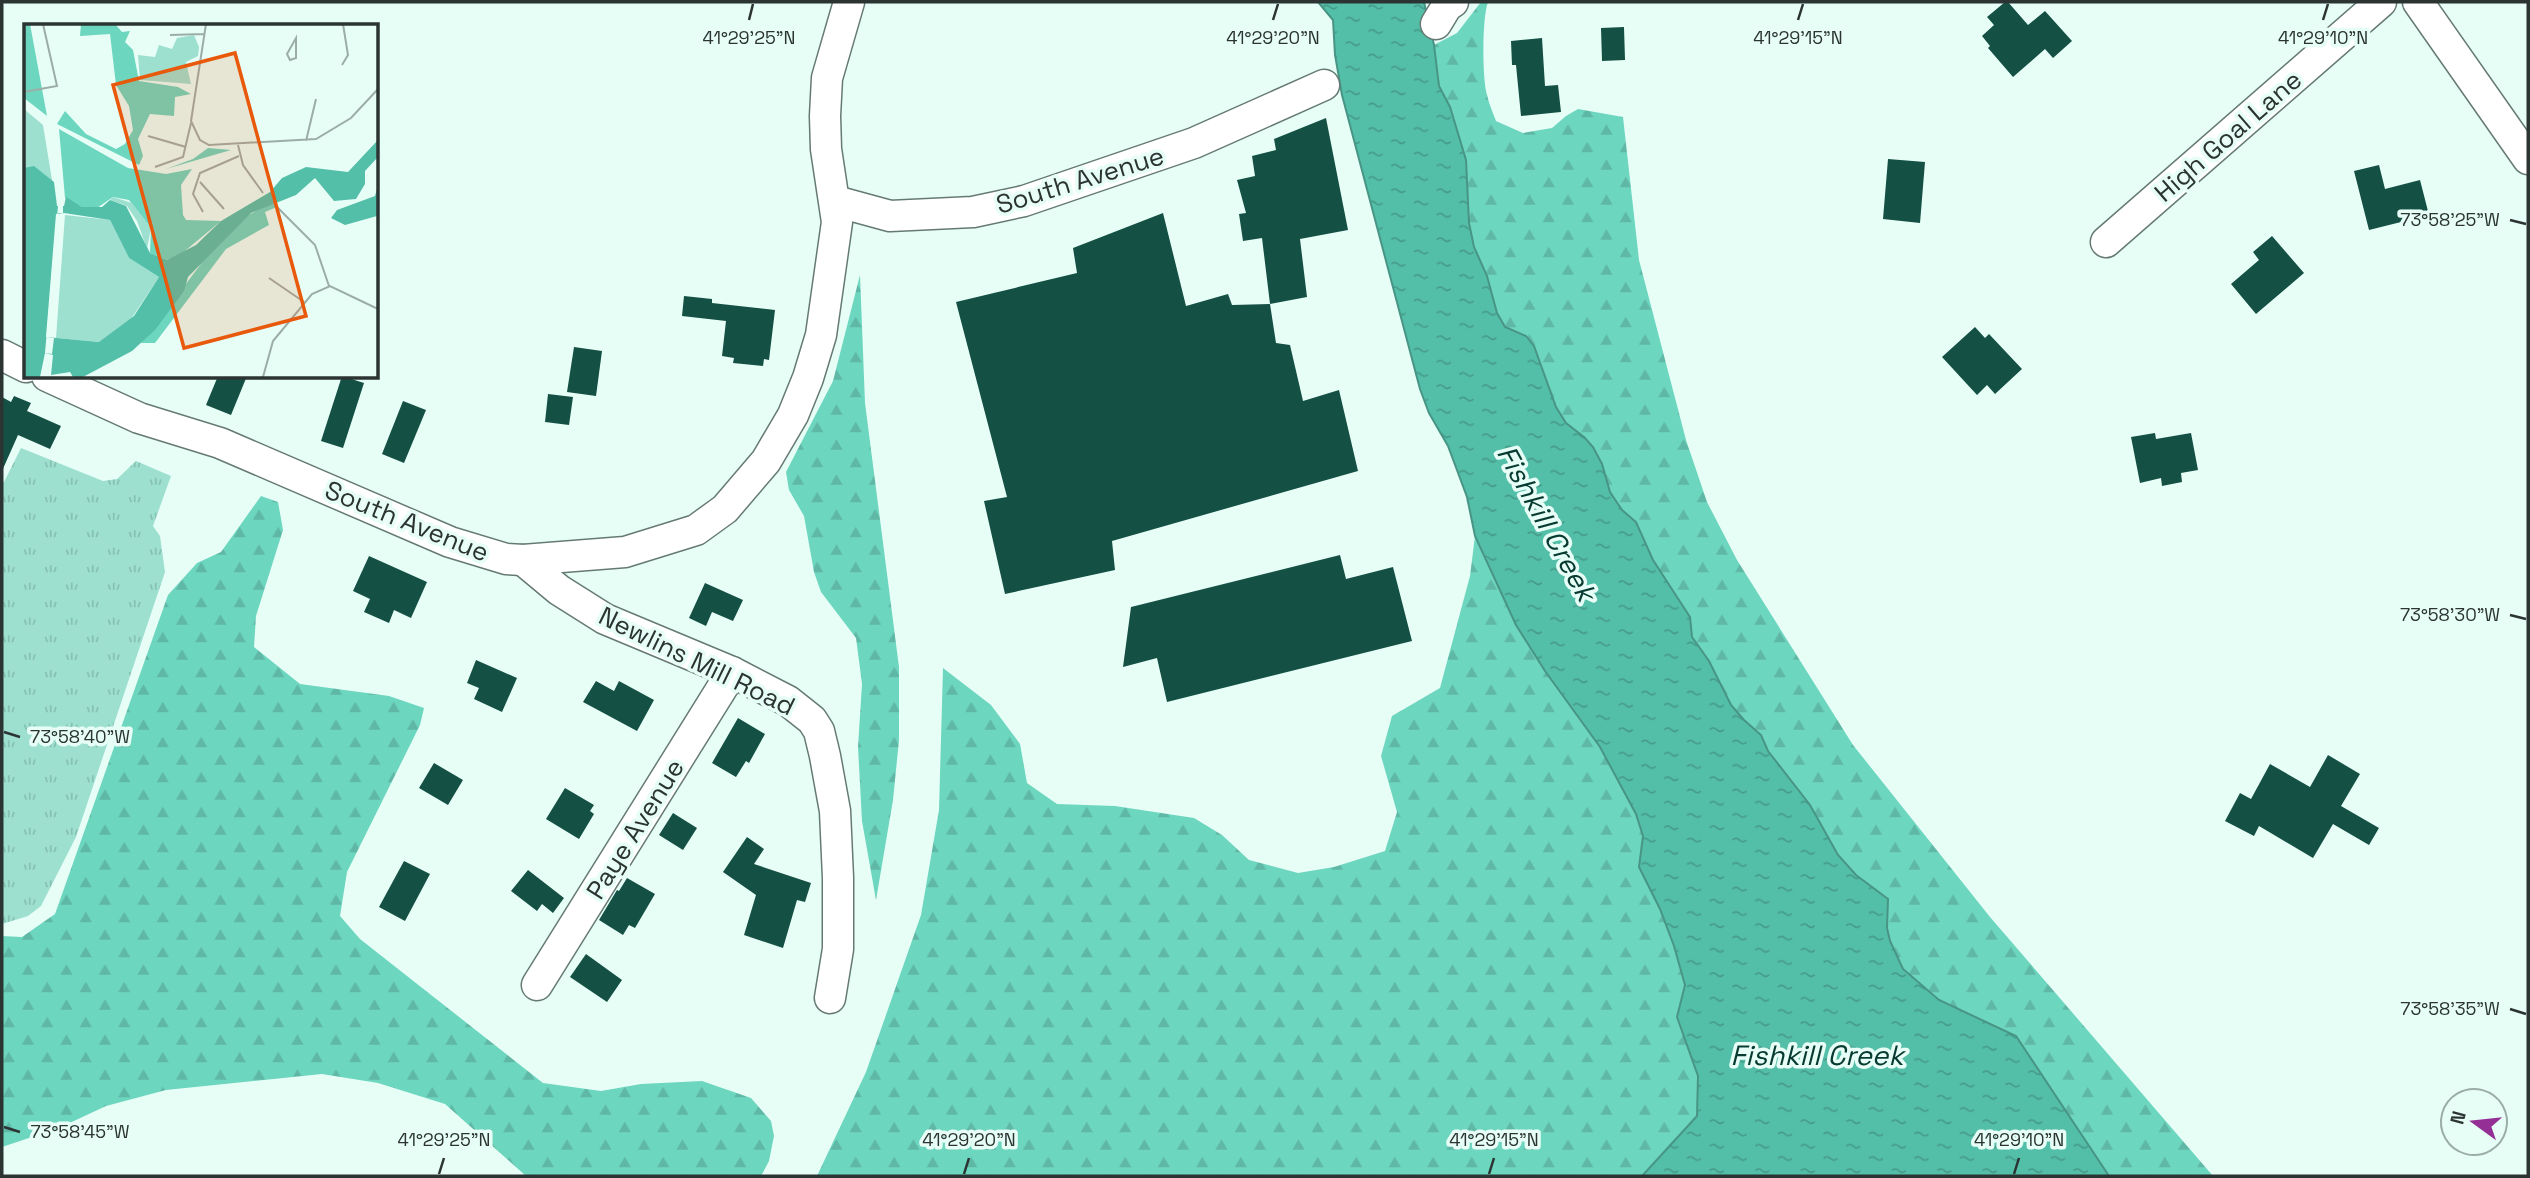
<svg xmlns="http://www.w3.org/2000/svg" width="2530" height="1178" font-family="'Space Grotesk',sans-serif">
	<defs>
		<pattern id="grass-tufts" width="24" height="20" patternUnits="userSpaceOnUse" patternTransform="scale(1.75)"><rect width="24" height="20" fill="#9de0cf"/><path d="M3 7l-1-3M5 7V3M7 7l1-3M15 17l-1-3M17 17v-4M19 17l1-3" fill="none" stroke="#87c1b2"/></pattern>
		<pattern id="forest-firs" width="22" height="20" patternUnits="userSpaceOnUse" patternTransform="scale(1.75)"><rect width="22" height="20" fill="#6dd6bf"/><path d="M5 1l3.5 6h-7zM16 11l3.5 6h-7z" fill="#5fb8a5"/></pattern>
		<pattern id="water-ripples" width="26" height="14" patternUnits="userSpaceOnUse" patternTransform="scale(1.75)"><rect width="26" height="14" fill="#54bfa9"/><path d="M2 4q2-2 4 0t4 0M15 11q2-2 4 0t4 0" fill="none" stroke="#469c8a"/></pattern>
	</defs>
	<rect width="100%" height="100%" fill="#e7fef7"/>
	<!-- grass -->
	<polygon fill="url(#grass-tufts)" points="21,448 103,481 117,479 136,461 171,476 153,526 160,536 165,572 76,837 41,906 28,916 2,924 2,482 4,482"/>
	<!-- forest -->
	<g fill="url(#forest-firs)">
		<path d="M1481 2H1488C1482 18 1482 78 1487 95 1489 104 1493 113 1496 121L1523 133 1552 128 1566 116 1578 109 1623 117 1639 260 1686 440 1707 502 1737 560 1853 745 1990 917 2213 1176H2109L2016 1036 1939 1000 1903 969 1890 941 1887 928 1888 899 1856 875 1838 855 1810 805 1768 751 1761 735 1744 720 1731 705 1709 661 1692 637 1690 617 1653 560 1636 523 1622 510 1610 492 1602 464 1584 437 1566 423 1556 407 1539 358 1526 336 1505 327 1497 313 1487 276 1474 247 1469 223 1466 160 1450 107 1439 86 1434 45 1457 33Z"/>
		<polygon points="860,275 865,403 899,667 899,740 893,800 876,900 862,821 858,747 862,684 856,638 821,592 814,572 804,516 789,490 786,472 833,381"/>
		<polygon points="261,496 278,502 283,530 256,616 254,647 300,684 389,696 424,708 420,725 347,872 340,916 360,939 543,1083 601,1091 641,1084 702,1081 751,1098 771,1121 774,1136 769,1161 761,1176 526,1176 445,1104 378,1083 322,1074 166,1090 106,1106 59,1128 2,1147 2,936 22,937 55,914 168,595 197,563 221,552"/>
		<polygon points="1475,536 1516,625 1545,671 1600,747 1636,814 1643,836 1639,867 1660,909 1674,946 1685,985 1677,1017 1698,1076 1697,1116 1642,1176 817,1176 866,1072 921,915 939,810 943,668 991,705 1020,744 1027,783 1057,804 1115,806 1194,818 1222,835 1249,860 1298,873 1334,867 1385,851 1397,812 1381,756 1392,716 1440,688 1470,576"/>
	</g>
	<!-- water -->
	<polygon fill="url(#water-ripples)" stroke="#489585" stroke-width="2" points="1318,2 1424,2 1434,45 1439,86 1450,107 1466,160 1469,223 1474,247 1487,276 1497,313 1505,327 1526,336 1534,346 1556,407 1566,423 1584,437 1593,447 1602,464 1610,492 1622,510 1636,522 1653,560 1690,617 1692,637 1709,661 1731,705 1744,720 1761,735 1768,751 1810,805 1838,855 1856,875 1888,899 1887,928 1890,941 1903,969 1939,1000 2016,1036 2109,1176 1642,1176 1697,1116 1698,1076 1677,1017 1685,985 1674,946 1660,909 1639,867 1643,836 1636,814 1600,747 1545,671 1516,625 1475,536 1467,497 1448,446 1429,413 1420,389 1342,95 1335,55 1333,20"/>
	<!-- building -->
	<g fill="#155044">
		<polygon points="2005,2 2008,2 2028,25 2045,11 2072,41 2053,58 2045,49 2013,77 1988,48 1990,46 1982,36 1994,25 1987,17"/>
		<polygon points="1624,27 1625,60 1602,61 1601,28"/>
		<polygon points="1542,38 1545,86 1558,85 1561,112 1521,116 1516,65 1512,65 1511,41"/>
		<polygon points="1326,118 1348,230 1300,239 1307,297 1270,304 1262,238 1243,241 1239,214 1246,213 1237,180 1255,176 1252,156 1276,150 1274,139"/>
		<polygon points="1888,159 1925,162 1920,223 1883,219"/>
		<polygon points="2379,165 2385,189 2420,180 2429,215 2369,230 2354,171"/>
		<polygon points="1163,213 1186,306 1228,294 1232,305 1270,304 1276,343 1290,345 1303,401 1339,390 1358,471 1112,541 1115,570 1005,594 984,501 1007,497 956,302 1077,273 1073,248"/>
		<polygon points="2272,236 2304,273 2256,314 2231,284 2259,260 2253,252"/>
		<polygon points="684,296 712,299 712,303 775,310 769,360 764,359 763,366 733,363 734,358 722,356 726,321 682,316"/>
		<polygon points="1975,327 1985,338 1989,334 2022,369 1995,394 1987,385 1977,395 1942,357"/>
		<polygon points="574,347 602,351 596,396 567,392"/>
		<polygon points="218,376 247,376 231,415 206,405"/>
		<polygon points="342,376 364,383 343,448 321,441"/>
		<polygon points="548,394 573,397 569,425 545,422"/>
		<polygon points="14,396 31,403 27,411 61,426 50,449 18,435 2,471 2,397 11,402"/>
		<polygon points="403,401 426,410 404,463 382,454"/>
		<polygon points="2155,433 2156,439 2191,433 2198,470 2181,473 2182,482 2162,486 2161,478 2140,483 2131,437"/>
		<polygon points="1340,555 1346,579 1393,567 1412,641 1167,702 1157,658 1123,667 1131,607"/>
		<polygon points="369,556 427,582 411,618 394,610 389,623 364,612 370,599 353,591"/>
		<polygon points="705,583 743,600 733,621 712,612 706,626 689,618"/>
		<polygon points="476,660 517,678 502,712 474,699 479,688 467,683"/>
		<polygon points="596,681 614,691 619,681 654,700 637,731 583,702"/>
		<polygon points="738,718 765,734 749,763 746,761 736,777 712,763"/>
		<polygon points="2328,755 2360,774 2341,806 2379,828 2369,845 2333,824 2313,858 2259,826 2254,836 2225,821 2240,793 2251,799 2270,764 2310,787"/>
		<polygon points="434,763 463,780 448,805 419,788"/>
		<polygon points="565,788 594,805 590,811 594,814 579,839 546,819"/>
		<polygon points="673,813 697,828 683,850 659,835"/>
		<polygon points="747,837 764,849 754,864 811,883 805,902 797,900 783,948 744,935 756,895 723,872"/>
		<polygon points="404,861 430,874 405,921 379,907"/>
		<polygon points="528,870 564,898 553,913 542,904 537,911 511,891"/>
		<polygon points="627,878 655,894 635,928 629,925 623,935 599,920 617,890 619,891"/>
		<polygon points="586,954 622,980 607,1002 570,977"/>
	</g>
	<g fill="none" stroke-linecap="round" stroke-linejoin="round">
		<defs>
			<g id="minor">
				<polyline points="2418,2 2528,159"/>
				<polyline points="1436,24 1447,6 1453,2"/>
				<polyline points="835,201 890,216 973,212 1024,201 1194,143 1324,85"/>
				<polyline points="2106,242 2381,2"/>
				<polyline points="2,355 26,367"/>
				<polyline points="47,376 139,418 220,443 450,542 506,559 523,560 625,552 696,530 725,509 766,461 793,415 808,378 821,335 837,222 826,149 825,116 827,78 849,2"/>
				<polyline points="523,560 559,590 605,619 732,672 788,701 812,720 819,731 825,756 835,811 838,878 838,949 830,998"/>
				<polyline points="537,985 732,672"/>
			</g>
		</defs>
		<!-- minor casing -->
		<use href="#minor" stroke="#667a74" stroke-width="33"/>
		<!-- minor -->
		<use href="#minor" stroke="#fff" stroke-width="30"/>
	</g>
	<!-- ticks -->
	<path fill="none" stroke="#2b3432" stroke-width="2.5" d="M749 20 753 4M1273 20 1278 4M1798 20 1803 4M2323 20 2328 4M2510 220 2526 224M2510 615 2526 619M4 732 20 737M2510 1009 2526 1014M4 1127 20 1132M439 1174 444 1158M964 1174 969 1158M1489 1174 1494 1158M2014 1174 2019 1158"/>
	<g text-anchor="middle" dominant-baseline="central" stroke-width="7" stroke-linejoin="round" paint-order="stroke">
		<!-- street labels -->
		<g font-size="26" fill="#2b3432" stroke="#e7fef7">
			<text transform="translate(2228 136) rotate(-41)">High Goal Lane</text>
			<text transform="translate(1080 180) rotate(-17)">South Avenue</text>
			<text transform="translate(407 521) rotate(22)">South Avenue</text>
			<text transform="translate(697 661) rotate(26)">Newlins Mill Road</text>
			<text transform="translate(635 829) rotate(-58)">Paye Avenue</text>
		</g>
		<!-- water labels -->
		<g font-size="28" font-style="italic" fill="#073a30" stroke="#e7fef7">
			<text transform="translate(1547 523) rotate(61)">Fishkill Creek</text>
			<text x="1817" y="1055">Fishkill Creek</text>
		</g>
	</g>
	<!-- overview -->
	<g transform="translate(24 24)">
		<rect width="354" height="354" fill="#e7fef7"/>
		<path d="M170 11 175 23 174 32 162 38 167 60 116 56 114 31 131 33 135 21 148 25 153 14ZM0 85 19 101 28 156 0 331Z" fill="#9de0cf"/>
		<path d="M0 0H6L23 92 0 74ZM57 0H91L98 8 106 7 101 18 109 26 115 57 154 63 167 70 151 73 150 92 126 90 114 115 119 132 115 141 33 100 41 87 62 110 92 125 101 120 109 106 105 82 92 61 86 10 56 12ZM35 105 104 144 142 150 168 145 157 161 159 191 162 196 197 197 156 231 143 236 126 229 127 204 105 176 89 173 73 184 58 183 41 174ZM184 124 207 126 142 145 169 135ZM247 179 253 183 241 188 245 201 202 225 131 319H117L186 228 219 194Z" fill="#6dd6bf"/>
		<path d="M89 173 108 179 127 204 123 225 113 197 103 182 86 176ZM41 191 86 196 105 234 135 253 105 298 76 318 32 314Z" fill="#9de0cf"/>
		<path d="M353 117V134L341 147V160L332 175 310 177 291 154 272 171 227 189 164 253 160 267 131 306 108 327 59 353H49L46 348 27 351 29 331 21 329 16 353H0V144L10 142 30 158 33 182H40L42 173 58 183H78L86 176 102 182 126 229 143 236 172 221 197 197 246 168 258 154 282 143 324 148ZM40 189 86 196 105 234 135 253 110 292 75 318 22 313 32 190ZM353 165V192L321 201 307 194 313 186 351 172Z" fill="#54bfa9" fill-rule="evenodd"/>
		<path d="M34 182H39V189H34L29 271 23 313 30 314 28 330 21 329Z" fill="#e7fef7"/>
		<path fill="none" stroke="#9cada8" stroke-width="2" d="M182 0 167 97 176 116 185 121 292 115 327 94 354 65M146 11 180 10M272 14V34L266 36 263 30ZM318 41 324 31 319 0M0 68 33 62 19 0M124 112 162 123M282 117 292 75M214 121 219 141 239 169M131 143 159 133 167 99M176 158 200 185M249 179 291 221 305 262M179 188 169 170 176 149 215 132M245 254 280 278M239 353 249 317 288 270 306 262 354 285"/>
		<path fill="#e8590c" fill-opacity="0.15" stroke="#e8590c" stroke-width="3.5" d="M211 29 282 292 160 324 89 61Z"/>
		<rect width="354" height="354" fill="none" stroke="#2b3432" stroke-width="3.5"/>
	</g>
	<g font-size="18" text-anchor="middle" fill="#2b3432" stroke="#e7fef7" stroke-width="7" stroke-linejoin="round" paint-order="stroke">
		<text x="749" y="44">41°29'25"N</text>
		<text x="1798" y="44">41°29'15"N</text>
		<text x="1273" y="44">41°29'20"N</text>
		<text x="2323" y="44">41°29'10"N</text>
		<text x="2450" y="226">73°58'25"W</text>
		<text x="2450" y="621">73°58'30"W</text>
		<text x="80" y="743">73°58'40"W</text>
		<text x="2450" y="1015">73°58'35"W</text>
		<text x="80" y="1138">73°58'45"W</text>
		<text x="444" y="1146">41°29'25"N</text>
		<text x="969" y="1146">41°29'20"N</text>
		<text x="1494" y="1146">41°29'15"N</text>
		<text x="2019" y="1146">41°29'10"N</text>
	</g>
	<!-- border -->
	<rect width="2530" height="1178" fill="none" stroke="#2b3432" stroke-width="7"/>
	<!-- north arrow -->
	<g transform="translate(2474 1122) rotate(285)"><circle r="33" fill="#e7fef7" stroke="#9cada8" stroke-width="2"/>
	<path d="M0-5L12 26L0 18L-12 26Z" fill="#932f95"/>
	<text y="-10" font-size="19" font-weight="bold" text-anchor="middle" fill="#2b3432">N</text>
	</g>
</svg>
